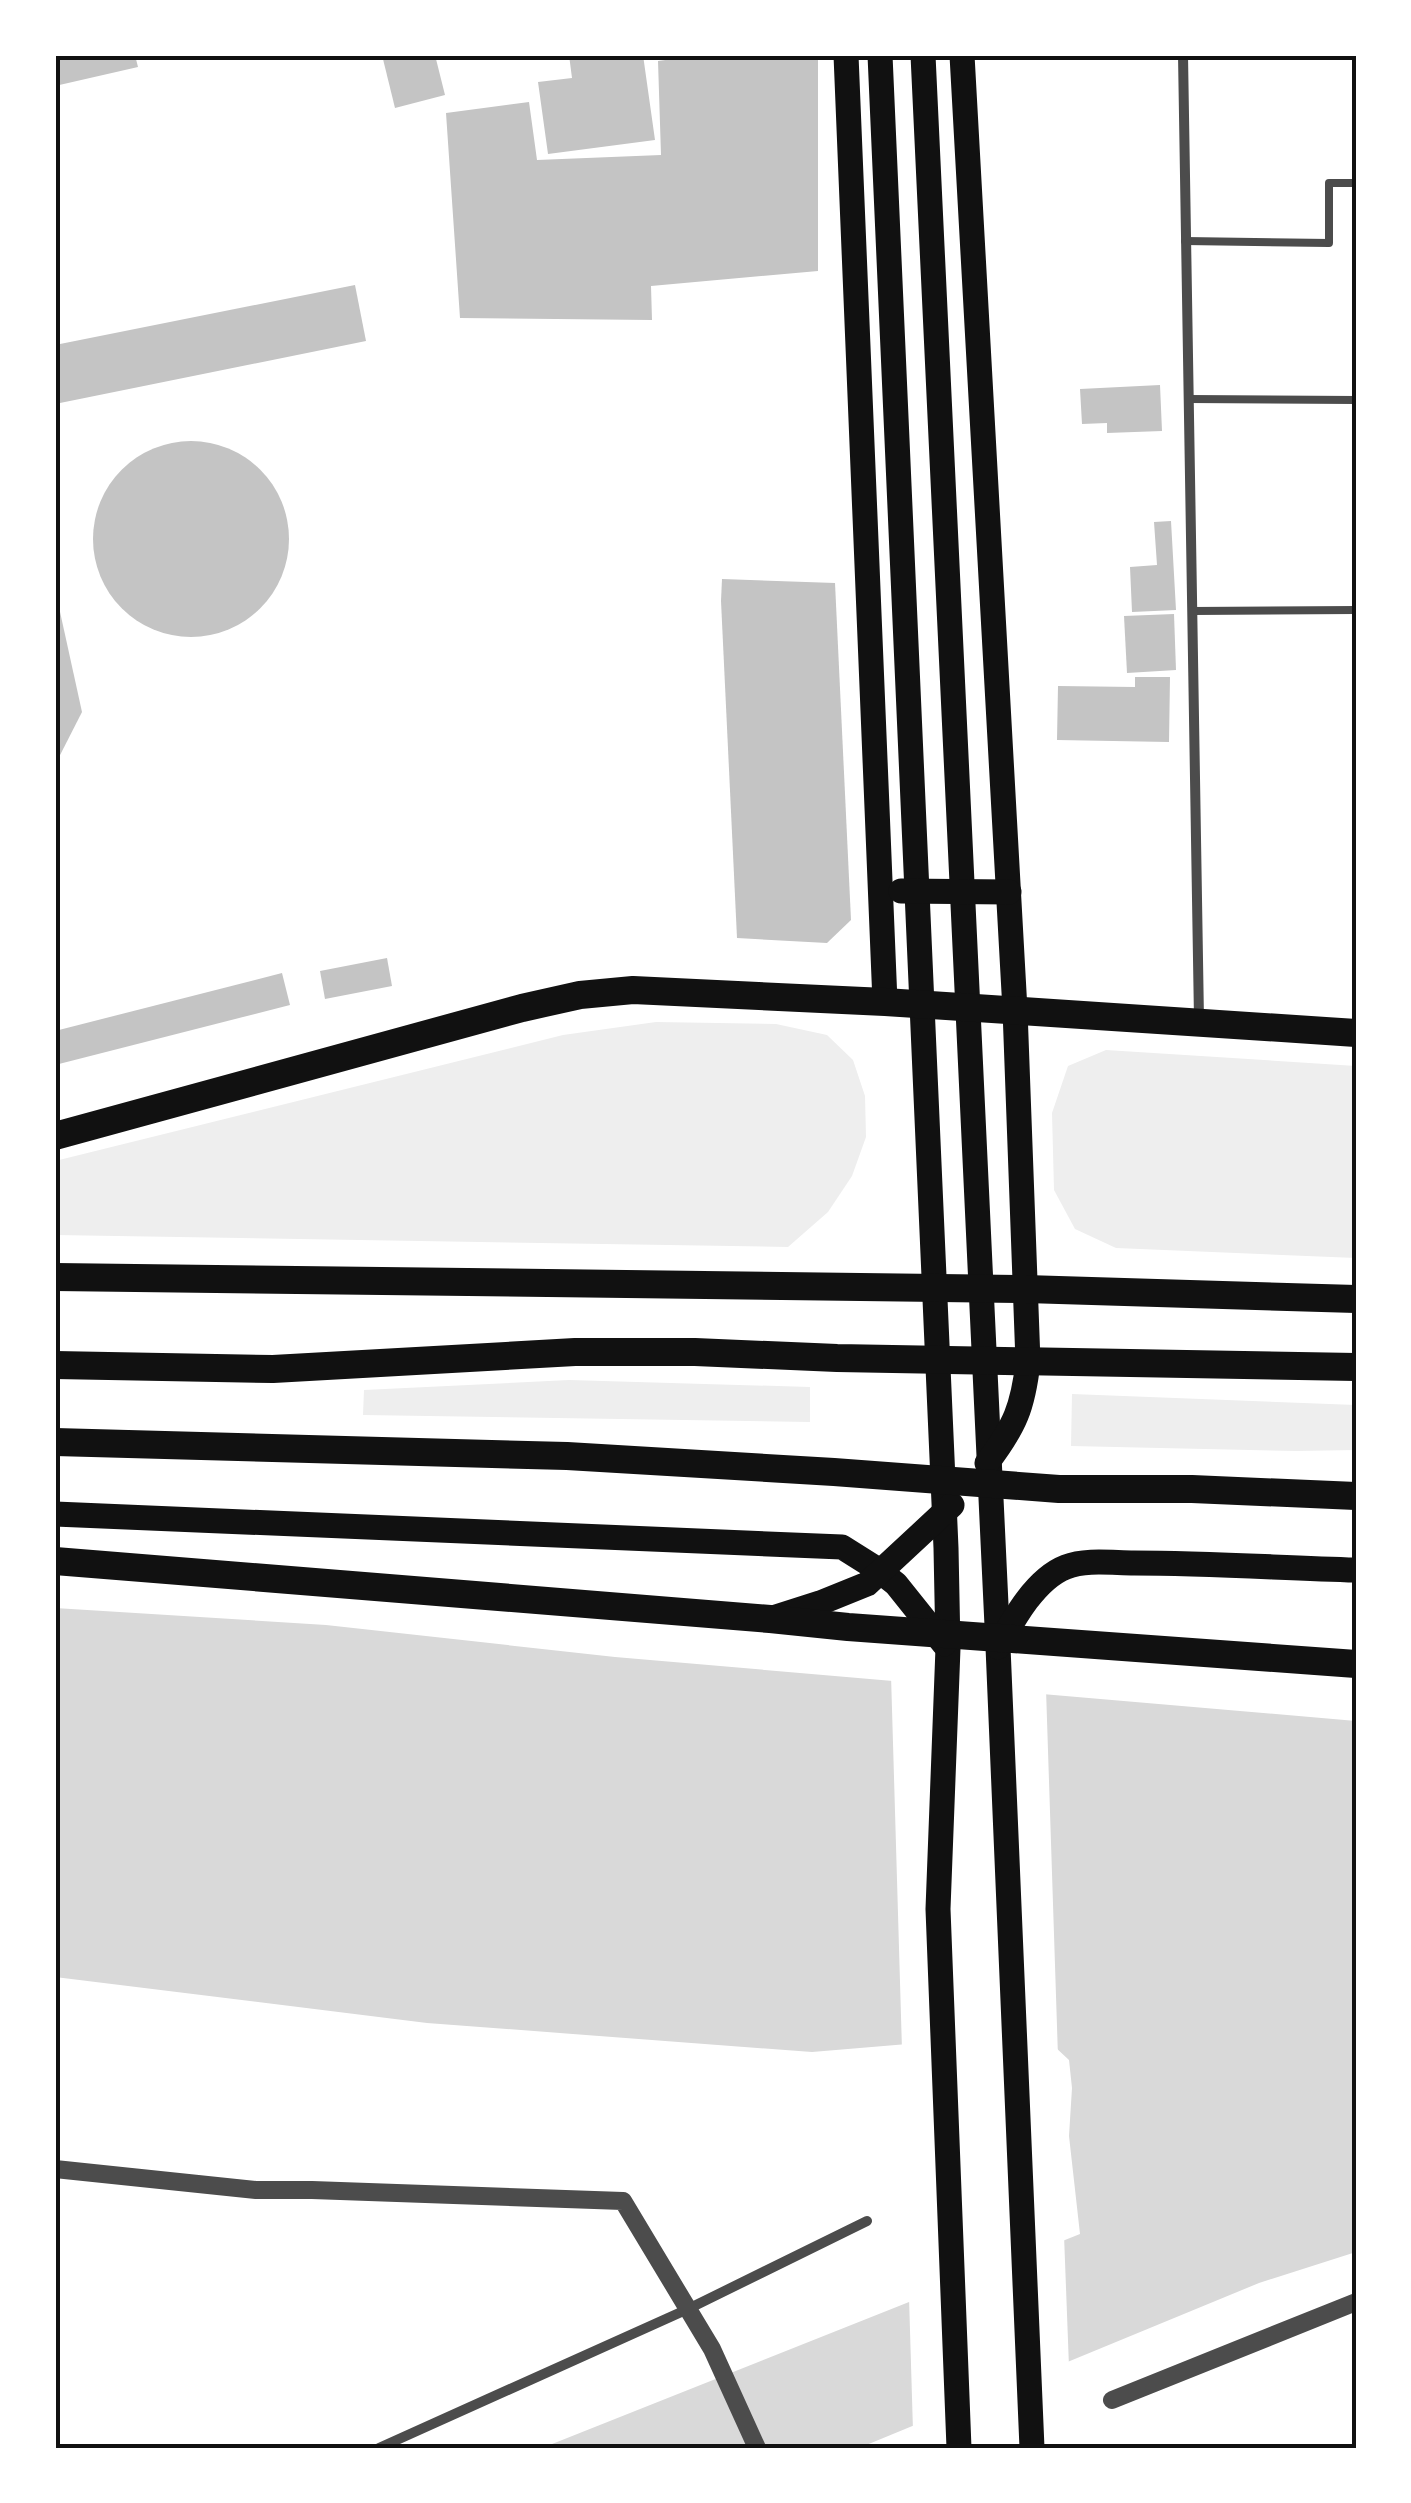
<svg xmlns="http://www.w3.org/2000/svg" width="1411" height="2503" font-family="'Exo 2',sans-serif">
	<rect width="100%" height="100%" fill="#fff"/>
	<!-- green -->
	<g fill="#eee">
		<polygon points="656,1022 776,1024 827,1035 853,1060 865,1096 866,1137 852,1176 828,1212 788,1247 55,1235 55,1161 563,1035"/>
		<polygon points="1106,1050 1356,1066 1356,1258 1116,1248 1075,1229 1054,1190 1052,1113 1068,1066"/>
		<polygon points="569,1380 810,1387 810,1422 363,1415 364,1390"/>
		<polygon points="1072,1394 1356,1405 1356,1450 1296,1451 1071,1446"/>
	</g>
	<!-- water -->
	<polygon fill="#d9d9d9" points="55,1608 326,1625 615,1657 1356,1721 1356,2252 1259,2283 859,2448 542,2448 1080,2234 1069,2136 1072,2088 1069,2060 1040,2033 812,2052 427,2023 55,1977"/>
	<!-- pier -->
	<g fill="#fff">
		<polygon points="891,1675 1046,1689 1058,2057 1038,2038 902,2050"/>
		<polygon points="1064,2235 1069,2367 913,2431 909,2297"/>
	</g>
	<!-- building -->
	<g fill="#c4c4c4">
		<polygon points="55,55 135,55 138,67 55,86"/>
		<polygon points="382,55 435,55 445,95 395,108"/>
		<polygon points="569,55 643,55 655,140 548,154 538,82 572,78"/>
		<polygon points="702,55 818,55 818,271 651,286 652,320 460,318 446,113 529,102 537,160 661,155 658,61"/>
		<polygon points="355,285 366,341 55,404 55,345"/>
		<polygon points="1160,385 1162,431 1107,433 1107,423 1082,424 1080,389"/>
		<circle cx="191" cy="539" r="98"/>
		<polygon points="1171,521 1176,610 1132,612 1130,567 1157,565 1154,522"/>
		<polygon points="722,579 835,583 851,920 827,943 737,938 721,601"/>
		<polygon points="55,589 82,712 55,765"/>
		<polygon points="1174,614 1176,670 1127,673 1124,616"/>
		<polygon points="1135,677 1170,677 1169,742 1057,740 1058,686 1135,687"/>
		<polygon points="387,958 392,986 325,999 320,971"/>
		<polygon points="282,973 290,1005 55,1065 55,1031"/>
	</g>
	<g fill="none" stroke-linecap="round" stroke-linejoin="round">
		<!-- service -->
		<g stroke="#4c4c4c" stroke-width="8">
			<polyline points="1185,241 1329,243 1329,183 1356,183"/>
			<polyline points="1188,399 1356,400"/>
			<polyline points="1192,611 1356,610"/>
		</g>
		<!-- minor -->
		<g stroke="#4c4c4c" stroke-width="10">
			<polyline points="1183,55 1199,1019"/>
			<polyline points="379,2448 688,2309 867,2221"/>
		</g>
		<!-- tertiary -->
		<g stroke="#4c4c4c" stroke-width="18">
			<polyline points="55,2169 256,2190 312,2190 623,2201 712,2349 757,2448"/>
			<polyline points="1112,2400 1356,2302"/>
		</g>
		<!-- primary -->
		<g stroke="#111" stroke-width="25">
			<polyline points="846,55 885,1002"/>
			<polyline points="880,55 946,1548 948,1648 938,1909 959,2448"/>
			<polyline points="923,55 998,1647 1032,2448"/>
			<path d="M962 55 1015 1010 1028 1362C1023 1407 1015 1426 987 1463"/>
			<polyline points="901,891 1009,892"/>
			<polyline points="55,1514 842,1547 877,1569 896,1584 944,1644"/>
			<polyline points="770,1619 820,1603 867,1584 952,1505"/>
			<path d="M998 1647C1013 1620 1035 1579 1066 1567 1086 1559 1113 1563 1134 1563 1208 1563 1282 1568 1356 1570"/>
		</g>
		<!-- trunk -->
		<g stroke="#111" stroke-width="28">
			<polyline points="55,1136 522,1008 580,995 633,990 885,1002 1356,1033"/>
			<polyline points="55,1277 1026,1289 1356,1299"/>
			<polyline points="55,1365 273,1369 575,1352 695,1352 837,1358 1356,1367"/>
			<polyline points="55,1442 567,1456 834,1472 1059,1489 1192,1489 1356,1496"/>
			<polyline points="55,1561 770,1619 848,1627 1356,1664"/>
		</g>
	</g>
	<!-- border -->
	<rect width="1411" height="2503" fill="none" stroke="#ffffff" stroke-width="115"/>
	<rect x="58" y="58" width="1296" height="2388" fill="none" stroke="#111" stroke-width="4"/>
</svg>
